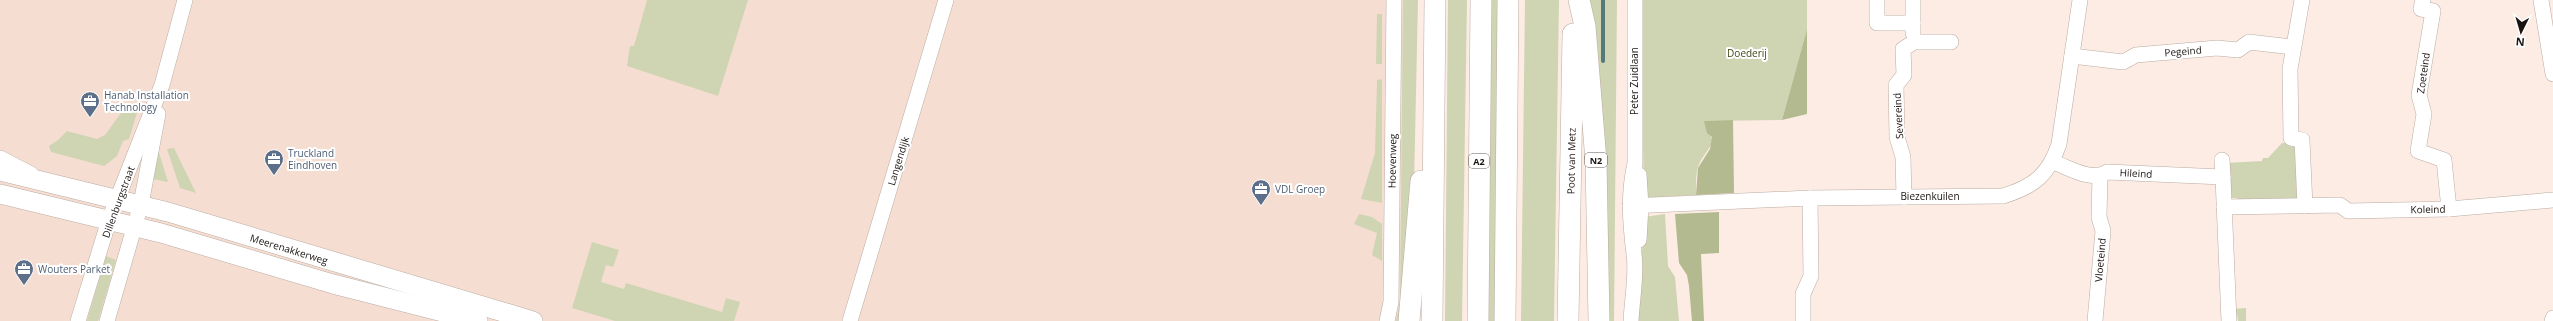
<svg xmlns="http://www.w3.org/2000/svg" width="2553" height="321" font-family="'Open Sans',sans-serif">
	<rect width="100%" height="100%" fill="#fcece3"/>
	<!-- built -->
	<polygon fill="#f5ded1" points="0,0 1408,0 1403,321 0,321"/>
	<!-- green -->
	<g fill="#cfd4b3">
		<polygon points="647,0 748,0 718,96 627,66 630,46 634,46"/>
		<polygon points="1403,0 1418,0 1413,230 1404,321 1396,321 1400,302"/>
		<polygon points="1448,0 1467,0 1462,321 1445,321"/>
		<polygon points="1490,0 1501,0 1496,321 1486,321"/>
		<polygon points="1525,0 1559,0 1554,321 1521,321"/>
		<polygon points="1589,0 1617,0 1614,321 1602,321"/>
		<path d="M1640 0H1807V29L1782 120 1704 121C1716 145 1714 140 1701 160 1695 170 1696 184 1696 195L1644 198Z"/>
		<polygon points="1377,14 1382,14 1382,64 1376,64"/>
		<polygon points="1382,79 1382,203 1361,199 1375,153 1377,80"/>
		<polygon points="140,103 129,139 123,141 117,156 104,166 51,152 49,146 58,140 67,131 97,139 105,135 121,113"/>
		<polygon points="2282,143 2296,144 2298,196 2292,202 2237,203 2237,198 2227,198 2226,163 2262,161 2263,158 2268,158"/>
		<polygon points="157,146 168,182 153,179"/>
		<polygon points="174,148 196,193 180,188 167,149"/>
		<polygon points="1359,214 1372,217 1382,224 1382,261 1372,255 1377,233 1354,224"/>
		<polygon points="1665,214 1668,266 1675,277 1679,321 1638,321 1644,217"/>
		<polygon points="592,242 619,250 613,267 606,265 601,282 624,289 626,283 722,312 726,298 740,302 734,321 615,321 572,308"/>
		<polygon points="106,256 116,260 98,321 87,321"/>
		<polygon points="2246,308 2246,321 2238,321 2237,315 2232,315 2232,309"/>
	</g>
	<!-- forest -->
	<g fill="#b3ba8f">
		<polygon points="1807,29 1807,114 1782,120"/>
		<polygon points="1733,120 1734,193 1696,195 1698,168 1710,149 1712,137 1707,133 1704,121"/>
		<polygon points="1719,212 1719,253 1701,254 1704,321 1692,321 1689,286 1687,275 1679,263 1675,214"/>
	</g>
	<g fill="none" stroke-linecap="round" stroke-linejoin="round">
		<!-- stream -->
		<polyline stroke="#547a7b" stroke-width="4" points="1603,61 1603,0"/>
		<defs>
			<g id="minor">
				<polyline points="1877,0 1877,23 1913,23"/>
				<polyline points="1913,0 1913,33"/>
				<polyline points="2302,0 2290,69 2291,138 2302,140 2305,206"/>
				<polyline points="2423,0 2421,9 2433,11 2419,95 2424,114 2418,151 2444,160 2449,209"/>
				<polyline points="2541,0 2553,74"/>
				<polyline points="2072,56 2123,62 2136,55 2217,48 2238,50 2249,42 2293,47"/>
				<polyline points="0,158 31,174"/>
				<polyline points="2222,160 2223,177"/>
				<path d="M2053 162C2070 168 2091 182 2107 172L2223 177 2229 321"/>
				<polyline points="1639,175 1641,206 1639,240"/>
				<polyline points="1904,197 1903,157 1897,137 1896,85 1904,75 1903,49 1914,42 1951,42"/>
				<path d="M1630 206 1810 198 2003 196C2033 187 2049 175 2059 144L2080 0"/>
				<polyline points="2224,207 2340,205 2348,211 2449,209 2553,200"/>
				<polyline points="78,321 109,220 162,85 185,0"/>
				<polyline points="107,321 141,204 158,114"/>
				<polyline points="850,321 946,0"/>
				<polyline points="1387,321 1391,302 1394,0"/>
				<path d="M1631 321C1632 299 1637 275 1634 254 1630 222 1628 194 1635 163V0"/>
				<polyline points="1803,321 1803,294 1811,276 1810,198"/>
				<polyline points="2095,321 2103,231 2099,217 2100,176"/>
				<polyline points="2552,321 2553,318"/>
			</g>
			<g id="major">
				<polyline points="0,171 168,212 533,321"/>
				<polyline points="0,194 161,233 333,284 478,321"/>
			</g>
			<g id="highway">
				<polyline points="1579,0 1585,26 1596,161 1599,321"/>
				<polyline points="1409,321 1421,181"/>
				<polyline points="1432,321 1435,0"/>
				<polyline points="1478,321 1481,0"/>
				<polyline points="1505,321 1508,0"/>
				<polyline points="1568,321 1573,34"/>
			</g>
		</defs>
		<!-- minor casing -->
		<use href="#minor" stroke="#bbaca3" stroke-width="16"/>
		<!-- major casing -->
		<use href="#major" stroke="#bbaca3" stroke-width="20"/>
		<!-- highway casing -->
		<use href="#highway" stroke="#bbaca3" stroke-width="22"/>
		<!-- minor -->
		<use href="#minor" stroke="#fff" stroke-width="15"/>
		<!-- major -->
		<use href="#major" stroke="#fff" stroke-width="19"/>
		<!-- highway -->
		<use href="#highway" stroke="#fff" stroke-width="21"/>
	</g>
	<!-- icons -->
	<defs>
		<symbol id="office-pin" viewBox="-11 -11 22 30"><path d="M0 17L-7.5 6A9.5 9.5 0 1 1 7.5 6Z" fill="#5c6f8a" stroke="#fff"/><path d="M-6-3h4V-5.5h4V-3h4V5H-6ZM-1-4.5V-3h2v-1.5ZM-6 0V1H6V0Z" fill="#fff"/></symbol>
	</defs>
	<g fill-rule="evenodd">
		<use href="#office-pin" x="79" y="90" width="22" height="30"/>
		<use href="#office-pin" x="263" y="148" width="22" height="30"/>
		<use href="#office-pin" x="1250" y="178" width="22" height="30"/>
		<use href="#office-pin" x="13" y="258" width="22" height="30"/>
	</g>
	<g text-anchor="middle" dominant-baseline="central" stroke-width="4" stroke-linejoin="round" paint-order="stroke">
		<!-- shield labels -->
		<g fill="#fff" stroke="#5f5a58" stroke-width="1">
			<rect x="1585" y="153" width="22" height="14" rx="3"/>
			<rect x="1469" y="154" width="20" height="14" rx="3"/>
		</g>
		<g font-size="9" font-weight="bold" fill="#1a1411">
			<text x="1596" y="160">N2</text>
			<text x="1479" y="161">A2</text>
		</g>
		<!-- street labels -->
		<g font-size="10" fill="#1a1411" stroke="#fff">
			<text transform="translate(2183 51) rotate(-5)">Pegeind</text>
			<text transform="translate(2423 73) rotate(-82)">Zoeteind</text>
			<text transform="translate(1634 81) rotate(-90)">Peter Zuidlaan</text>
			<text transform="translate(1898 116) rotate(-93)">Severeind</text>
			<text transform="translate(898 161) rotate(-73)">Langendijk</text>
			<text transform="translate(1392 161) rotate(-89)">Hoevenweg</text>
			<text transform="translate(1571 161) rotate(-89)">Poot van Metz</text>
			<text transform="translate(2136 173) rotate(3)">Hileind</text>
			<text x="1930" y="196">Biezenkuilen</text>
			<text transform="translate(118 202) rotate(-70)">Dillenburgstraat</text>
			<text transform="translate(2428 209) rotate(-1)">Koleind</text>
			<text transform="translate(289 249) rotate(17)">Meerenakkerweg</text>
			<text transform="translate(2100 260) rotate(-85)">Vloeteind</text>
		</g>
		<!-- park labels -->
		<g font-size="10" fill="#424715" stroke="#fff">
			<text x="1747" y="53">Doederij</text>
		</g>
		<!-- service labels -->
		<g font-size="10" fill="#4e5e75" stroke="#fff" text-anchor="start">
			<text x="104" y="95">Hanab Installation<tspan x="104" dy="12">Technology</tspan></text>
			<text x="288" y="153">Truckland<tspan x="288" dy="12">Eindhoven</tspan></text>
			<text x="1275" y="189">VDL Groep</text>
			<text x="38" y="269">Wouters Parket</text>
		</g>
	</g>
	<!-- north arrow -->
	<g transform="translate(2521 32) rotate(185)" stroke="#ffffff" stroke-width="3" paint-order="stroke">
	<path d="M0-3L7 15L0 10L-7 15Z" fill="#1a1411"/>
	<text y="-6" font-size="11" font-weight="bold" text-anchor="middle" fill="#1a1411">N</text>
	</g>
</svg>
